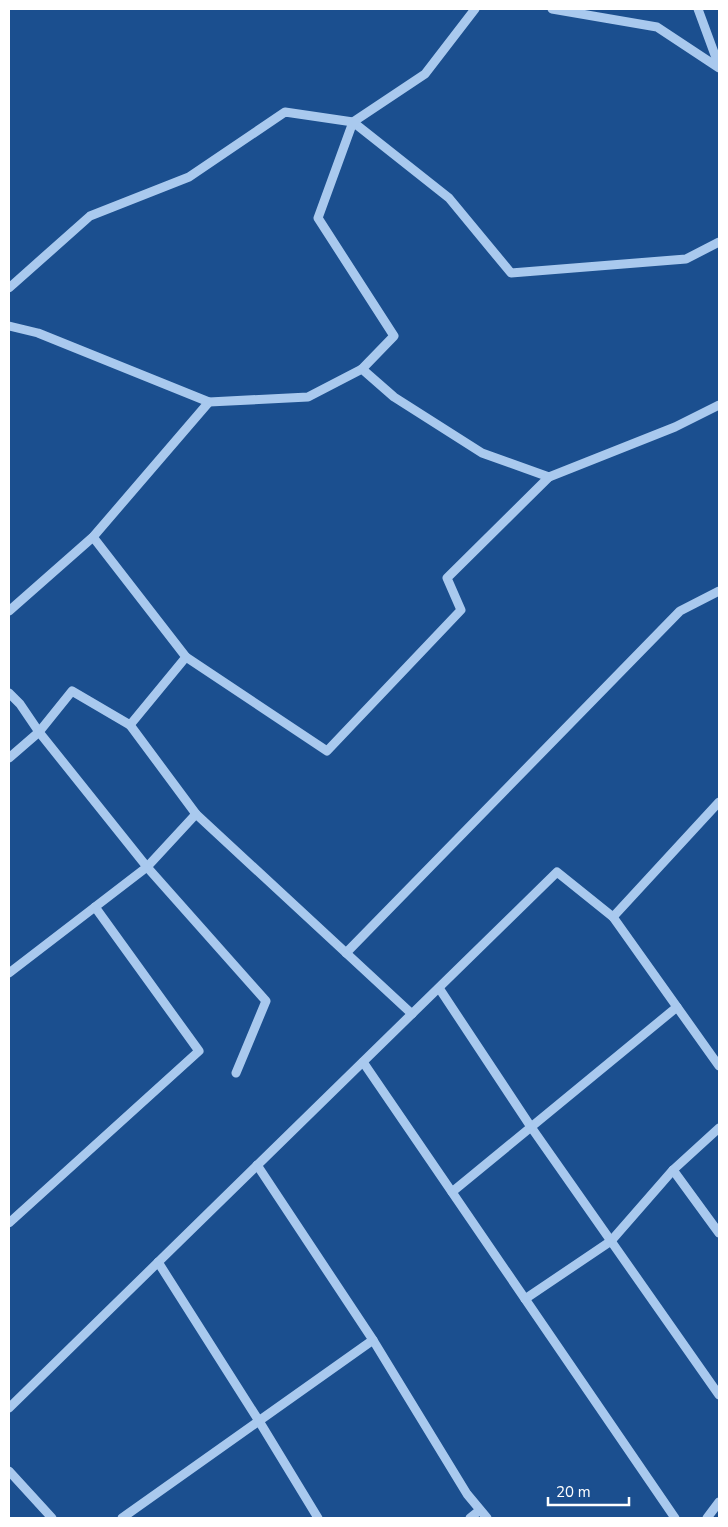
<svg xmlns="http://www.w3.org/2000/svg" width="728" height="1527" font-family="'Nunito Sans',sans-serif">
	<rect width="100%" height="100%" fill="#1b4f8f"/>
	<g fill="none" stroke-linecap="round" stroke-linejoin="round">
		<!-- minor -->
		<g stroke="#a9c9ee" stroke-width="9">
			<polyline points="552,9 657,27 719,68"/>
			<polyline points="698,9 719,66"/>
			<polyline points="9,288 90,216 189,177 285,112 353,122 449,198 511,273 686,259 719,242"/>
			<polyline points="9,326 38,333 209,402 308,397 362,369 394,397 482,453 549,477 675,427 719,405"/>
			<polyline points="362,369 394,336 318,218 353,122 425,74 475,9"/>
			<polyline points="9,611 93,537 209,402"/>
			<polyline points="186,657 327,751 461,610 447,578 549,477"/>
			<polyline points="9,693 20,704 39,732 147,867 266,1001 236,1073"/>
			<polyline points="9,758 39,732 72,691 130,725 186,657 93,537"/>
			<polyline points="196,814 412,1014"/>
			<polyline points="613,917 719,1066"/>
			<polyline points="346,953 680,611 719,591"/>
			<polyline points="9,973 147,867 196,814 130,725"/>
			<polyline points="439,988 531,1127 719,1395"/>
			<polyline points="363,1062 675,1518"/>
			<polyline points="673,1170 719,1233"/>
			<polyline points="452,1192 677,1007"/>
			<polyline points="9,1223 199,1051 95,907"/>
			<polyline points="158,1262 259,1421 318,1518"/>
			<polyline points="525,1299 611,1241 673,1170 719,1128"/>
			<polyline points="373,1340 467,1494 487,1518"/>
			<polyline points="9,1408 557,872 613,917 719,802"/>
			<polyline points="9,1471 52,1518"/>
			<polyline points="122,1518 373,1340 257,1165"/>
			<polyline points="470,1518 480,1510"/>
			<polyline points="707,1518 719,1502"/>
		</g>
	</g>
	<!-- border -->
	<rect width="728" height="1527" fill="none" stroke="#ffffff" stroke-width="20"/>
	<!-- scale -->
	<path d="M548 1497v8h81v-8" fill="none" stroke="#ffffff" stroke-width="2.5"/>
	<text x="556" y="1497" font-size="15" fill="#ffffff" stroke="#1b4f8f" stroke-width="4" paint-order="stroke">20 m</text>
</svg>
